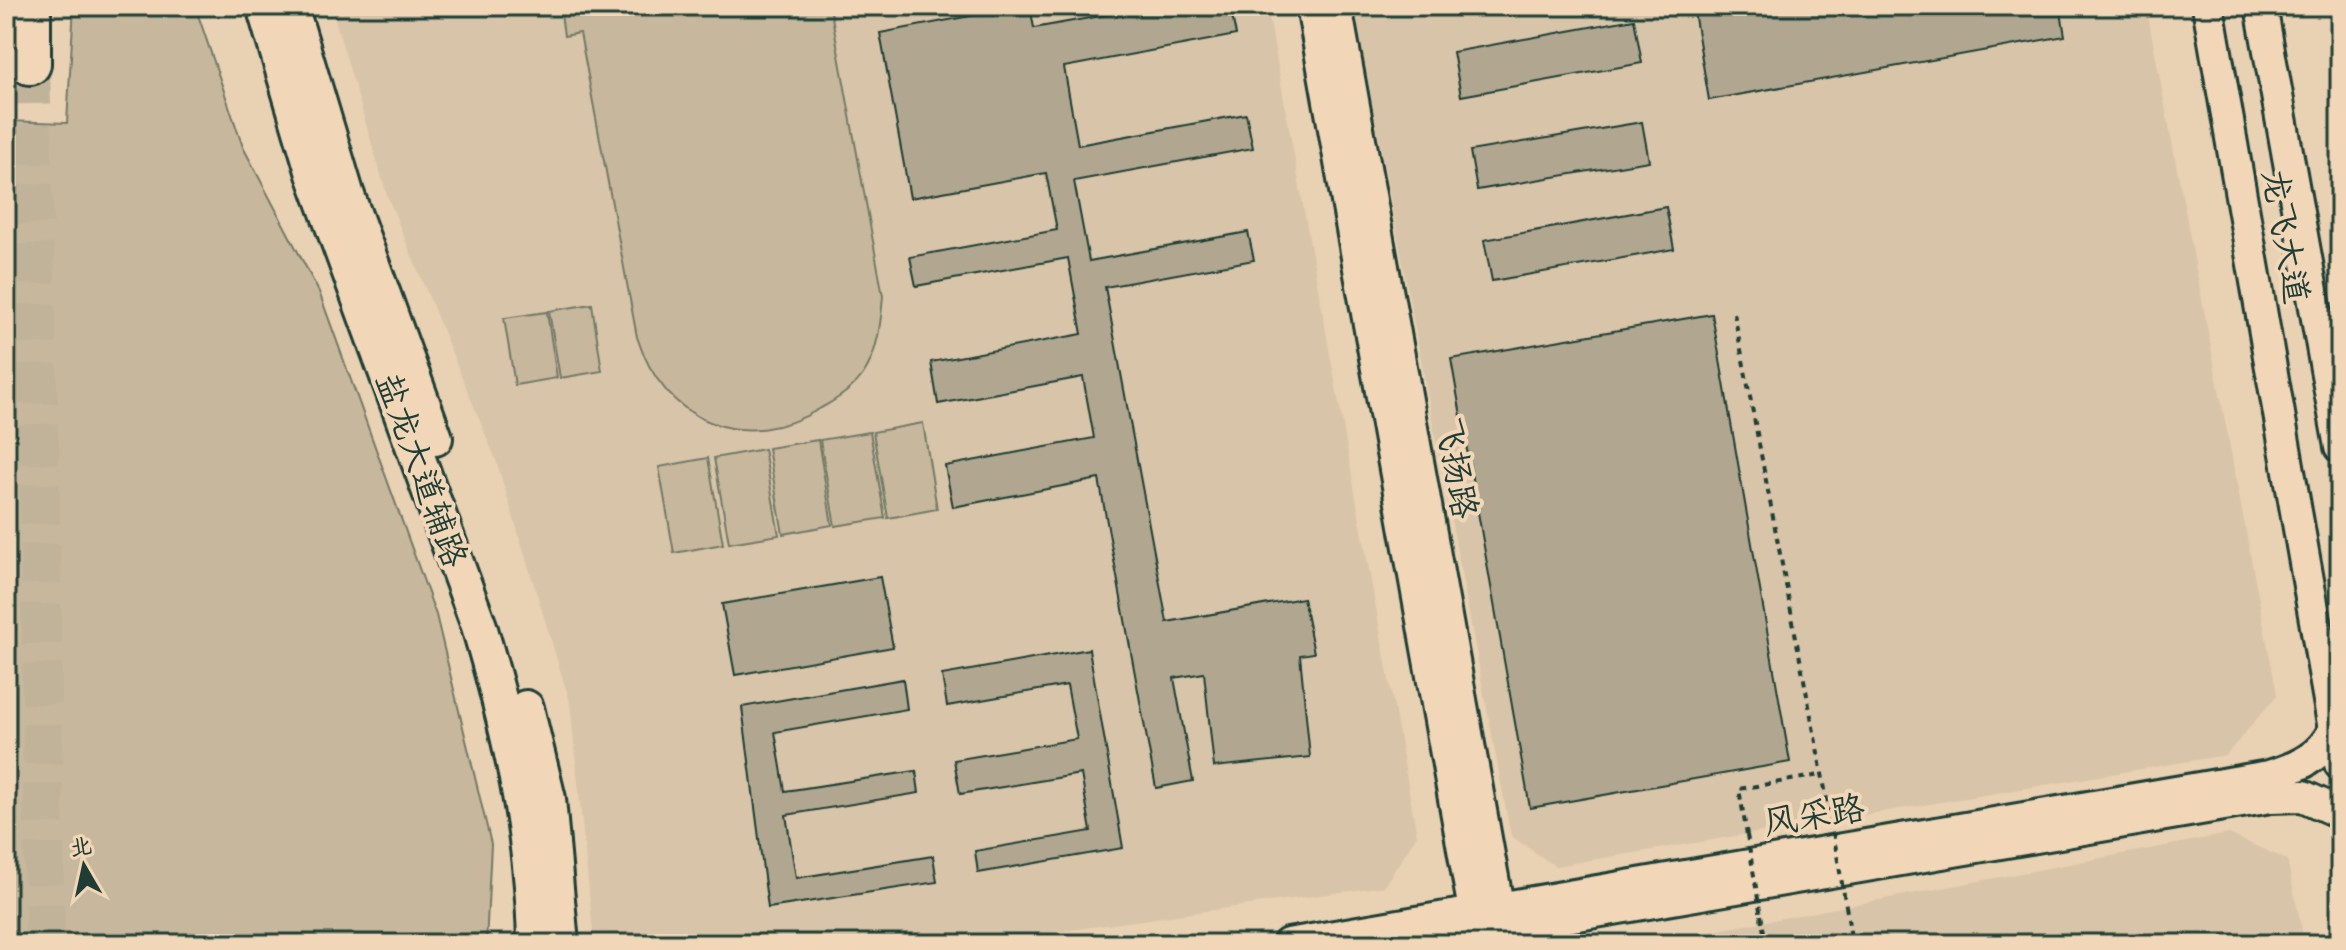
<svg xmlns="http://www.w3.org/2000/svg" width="2346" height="950" font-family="Caveat,'LXGW WenKai TC',sans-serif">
	<rect width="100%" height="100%" fill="#e9d1b3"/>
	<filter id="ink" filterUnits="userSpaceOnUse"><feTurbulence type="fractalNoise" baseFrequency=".0125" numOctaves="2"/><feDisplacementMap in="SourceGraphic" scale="16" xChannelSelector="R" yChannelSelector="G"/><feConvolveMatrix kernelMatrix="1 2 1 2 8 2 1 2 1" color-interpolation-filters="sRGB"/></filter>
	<g filter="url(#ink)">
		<!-- built -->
		<g fill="#d8c4a8">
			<polygon points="331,6 1267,6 1417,835 1384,886 969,944 814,944 593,932 570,702 496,460 387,195"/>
			<polygon points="1354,6 2146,6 2277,695 2226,755 1555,866 1511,836"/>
			<polygon points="2229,834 2287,860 2305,944 1645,944"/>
		</g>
		<!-- green -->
		<g fill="#c7b89d" stroke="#737a68" stroke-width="2">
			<polygon points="74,6 195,6 243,147 319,292 436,615 491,844 486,944 6,944 6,121 67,123"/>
			<path d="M560 6H830L883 296C881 321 878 352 864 373 854 388 836 400 821 408 743 455 664 422 637 337L580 33 564 36Z"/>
			<polygon points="592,304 602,371 560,378 549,311"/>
			<polygon points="547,312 557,378 515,385 504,318"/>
			<polygon points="923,423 937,509 888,518 873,432"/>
			<polygon points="870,432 885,518 835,526 820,440"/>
			<polygon points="818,440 832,525 783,534 768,448"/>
			<polygon points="764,449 779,535 729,543 714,458"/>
			<polygon points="708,458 723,544 674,553 659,467"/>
		</g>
		<!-- building -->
		<g fill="#b1a790" stroke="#1f3d34" stroke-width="2">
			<polygon points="1023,6 1030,6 1034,28 1156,6 1230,6 1236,35 1064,67 1078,145 1246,114 1253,148 1074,181 1089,261 1248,232 1254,260 1105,287 1167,622 1303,598 1314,653 1300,655 1310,757 1214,767 1204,673 1174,678 1193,781 1156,788 1099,479 953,507 945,466 1094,438 1083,377 938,404 931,362 1082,334 1068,258 916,286 910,257 1057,230 1046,173 910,198 880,33"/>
			<polygon points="1693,6 2060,6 2065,36 1709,100"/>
			<polygon points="1634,19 1642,63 1461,96 1453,52"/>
			<polygon points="1642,122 1649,161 1477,190 1470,151"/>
			<polygon points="1666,207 1674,249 1492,281 1484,240"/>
			<polygon points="1712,314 1790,762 1530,808 1451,359"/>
			<polygon points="880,577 893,647 735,675 722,604"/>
			<polygon points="1089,649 1123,848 978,873 975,851 1091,831 1081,774 960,794 954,760 1077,739 1067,685 947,706 942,675"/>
			<polygon points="903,679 907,709 775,732 785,791 916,771 919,793 786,815 796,878 933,856 937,882 768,908 742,707"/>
		</g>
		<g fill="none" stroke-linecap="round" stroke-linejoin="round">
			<!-- highway-tunnel -->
			<polyline stroke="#c1b39a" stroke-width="40" stroke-dasharray="40 20" stroke-linecap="butt" points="30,64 40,499 45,944"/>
			<defs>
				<g id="secondary">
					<polyline points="1312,6 1480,944"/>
					<polyline points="1336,6 1505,944"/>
					<polyline points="2208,6 2340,764"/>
					<polyline points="2261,6 2340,447"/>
					<path d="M1288 944 2269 776C2297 768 2322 757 2334 729"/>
					<polyline points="1408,944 2271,797 2303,796 2340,813"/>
				</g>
				<g id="primary">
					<path d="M264 6 314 174 479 626C510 731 533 834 535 944"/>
					<polyline points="290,6 346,193 435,438"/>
					<polyline points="526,708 548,799 561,944"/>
				</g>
				<polyline id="highway" points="30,6 30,64"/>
			</defs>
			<!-- secondary casing -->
			<use href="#secondary" stroke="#1f3d34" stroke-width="36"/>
			<!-- primary casing -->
			<use href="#primary" stroke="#1f3d34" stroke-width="40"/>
			<!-- highway casing -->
			<use href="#highway" stroke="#1f3d34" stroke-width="46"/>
			<!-- path -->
			<g stroke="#1f3d34" stroke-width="4" stroke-dasharray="6 6" stroke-linecap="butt">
				<polyline points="1734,313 1831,821"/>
				<polyline points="1747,835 1739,789 1820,775"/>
				<polyline points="1846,906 1852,944"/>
				<polyline points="1761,915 1766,944"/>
			</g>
			<!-- secondary -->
			<use href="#secondary" stroke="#f1d7b8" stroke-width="30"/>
			<!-- primary -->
			<use href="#primary" stroke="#f1d7b8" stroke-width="34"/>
			<!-- highway -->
			<use href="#highway" stroke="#f1d7b8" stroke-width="40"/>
			<!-- path-bridge -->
			<g stroke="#1f3d34" stroke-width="4" stroke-dasharray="6 6" stroke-linecap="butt">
				<polyline points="1831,821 1846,906"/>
				<polyline points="1747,835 1762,922"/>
			</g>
		</g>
	</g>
	<g text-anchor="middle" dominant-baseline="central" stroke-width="8" stroke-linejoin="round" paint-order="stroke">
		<!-- street labels -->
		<g font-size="34" fill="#1f3d34" stroke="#f1d7b8">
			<text transform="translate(2286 236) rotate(80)">龙飞大道</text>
			<text transform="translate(1457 468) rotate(80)">飞扬路</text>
			<text transform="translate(422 470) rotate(70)">盐龙大道辅路</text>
			<text transform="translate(1814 815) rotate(-9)">风采路</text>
		</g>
	</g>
	<!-- margin -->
	<rect width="2346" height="950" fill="none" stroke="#f1d7b8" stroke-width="32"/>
	<rect x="16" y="16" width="2314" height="918" fill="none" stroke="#1f3d34" stroke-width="3" filter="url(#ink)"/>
	<!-- north arrow -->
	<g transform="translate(84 866) rotate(351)" stroke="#f1d7b8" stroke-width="6" paint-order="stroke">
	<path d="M0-6L14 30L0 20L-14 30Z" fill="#1f3d34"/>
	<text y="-12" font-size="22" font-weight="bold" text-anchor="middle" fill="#1f3d34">北</text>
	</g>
</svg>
